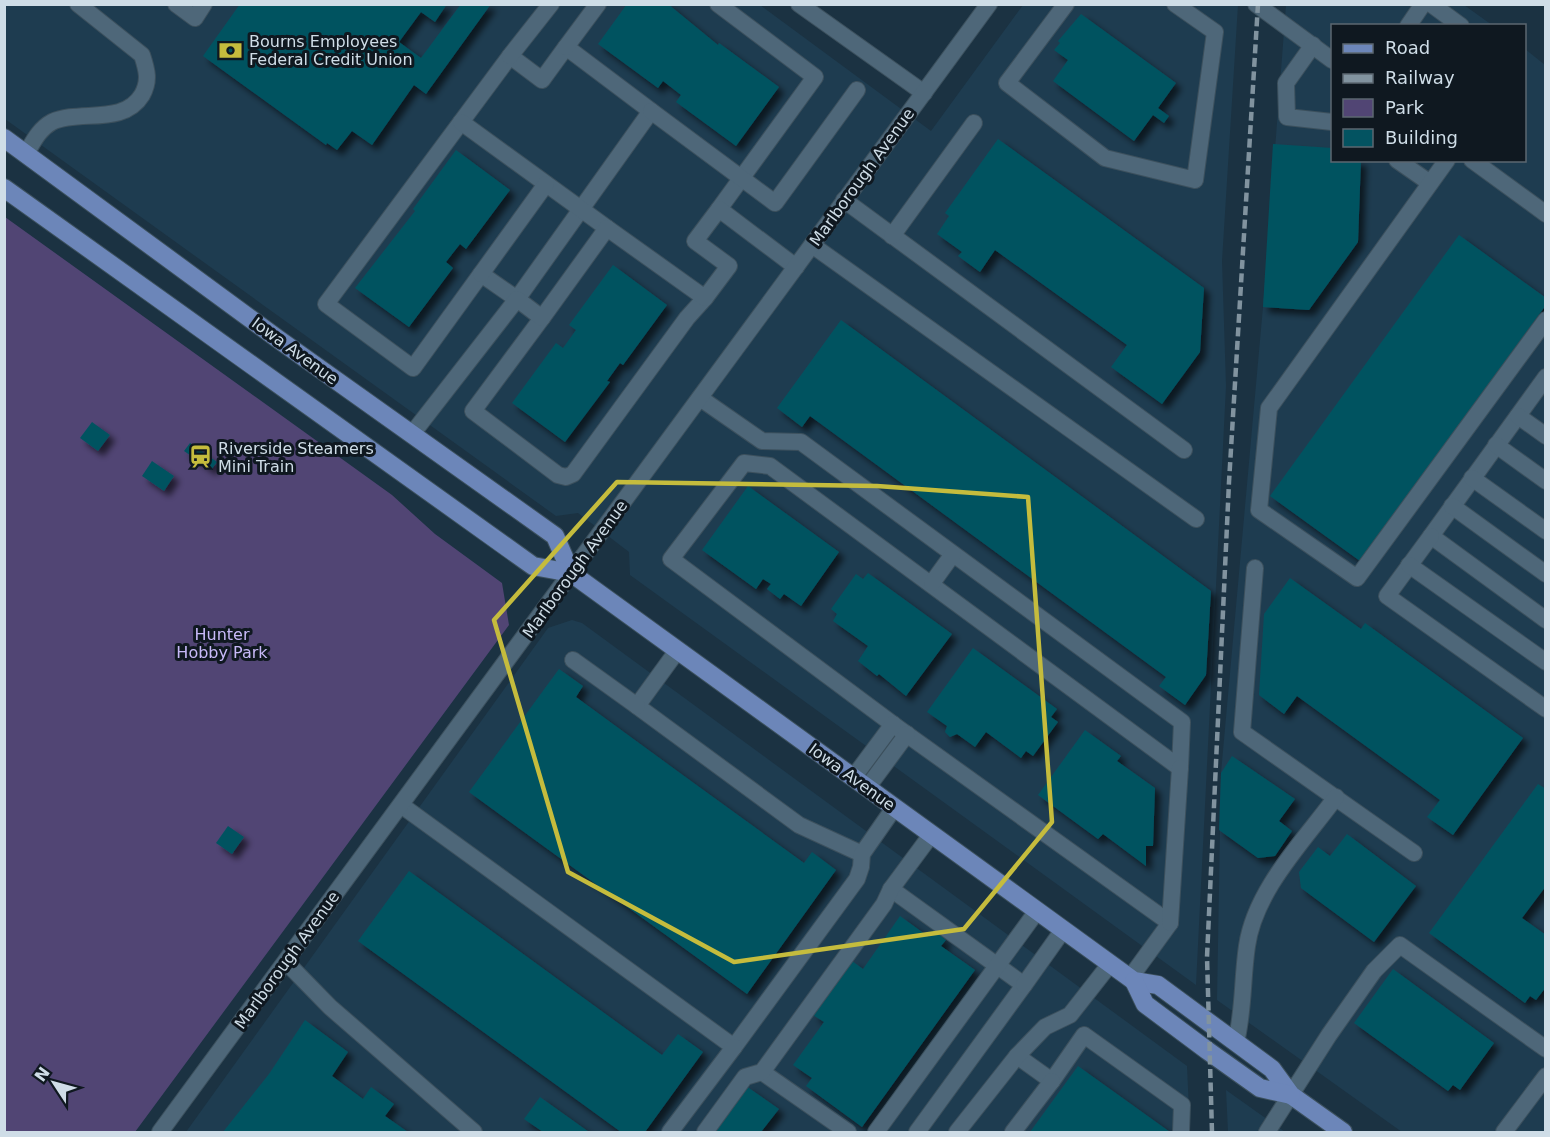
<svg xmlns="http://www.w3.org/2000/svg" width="1550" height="1137" font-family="'DejaVu Sans',sans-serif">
	<defs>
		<filter id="shadow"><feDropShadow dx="5.5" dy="5.5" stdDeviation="3" flood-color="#0009"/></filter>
	</defs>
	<rect width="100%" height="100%" fill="#1b3242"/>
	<!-- built -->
	<g fill="#1e3c50">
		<polygon points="4,5 760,5 931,131 1023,5 1238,5 1222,261 1226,386 1196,985 630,575 629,552 578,513 556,516 5,119"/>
		<polygon points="1286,5 1464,5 1492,25 1332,26 1332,160 1524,160 1525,49 1545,65 1545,1132 1402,1132 1217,1000 1221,773 1263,307"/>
		<polygon points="572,620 582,623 1187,1066 1190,1132 186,1132 548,628"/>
		<polygon points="1226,1090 1285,1132 1228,1132"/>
	</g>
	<!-- green -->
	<polygon fill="#514574" points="5,217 392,495 435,534 502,583 509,625 135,1132 5,1132"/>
	<!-- building -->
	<g fill="#035361" filter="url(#shadow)">
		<polygon points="240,4 447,4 435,22 421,12 399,42 421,58 461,4 491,4 426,94 414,85 372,145 352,131 337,150 327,143 326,145 203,56"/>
		<polygon points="627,4 668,4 718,45 719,43 779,87 736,146 676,102 681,95 663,81 658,88 598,44"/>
		<polygon points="1081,14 1176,83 1158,108 1169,116 1164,123 1153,115 1134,141 1053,81 1068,60 1054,50 1060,43 1058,41"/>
		<polygon points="998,139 1204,288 1200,352 1162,404 1111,367 1127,345 995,250 980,272 958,256 962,252 937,234 949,216 945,213"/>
		<polygon points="1273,144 1332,148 1332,160 1361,160 1358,242 1309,310 1263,307"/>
		<polygon points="456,150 510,190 466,249 460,244 446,262 453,268 409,327 355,288 415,211 413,209"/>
		<polygon points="1459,235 1546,298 1546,305 1360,561 1270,496"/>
		<polygon points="613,265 667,305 623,365 620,363 607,381 610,382 565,442 512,403 556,343 563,348 576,330 569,325"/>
		<polygon points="841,320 1211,591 1206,675 1185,705 1159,686 1166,677 810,416 802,427 777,408"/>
		<polygon points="92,422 110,435 98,451 80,438"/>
		<polygon points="190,443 217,462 211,470 184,451"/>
		<polygon points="152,461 174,476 164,491 142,476"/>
		<polygon points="748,486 839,552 801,606 784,594 780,599 767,589 771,584 763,579 756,589 702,550"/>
		<polygon points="868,573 952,634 906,696 879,674 877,676 858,661 868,646 833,621 837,614 831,609 856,574 863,579"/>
		<polygon points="1290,578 1361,629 1365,623 1523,738 1453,835 1427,817 1440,800 1297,696 1284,714 1259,695 1264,614"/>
		<polygon points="973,648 1057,709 1051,717 1058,722 1033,756 1026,751 1021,758 986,732 975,747 957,734 950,737 945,732 947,726 927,712"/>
		<polygon points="559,669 583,686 576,697 691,781 804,863 812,852 836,870 747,994 469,792"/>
		<polygon points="1085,730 1121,756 1117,761 1155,788 1153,846 1146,846 1146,866 1103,834 1098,839 1038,795"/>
		<polygon points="1232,756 1295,799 1279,821 1292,831 1275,856 1258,858 1219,830 1221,773"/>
		<polygon points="1538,784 1546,789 1546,886 1522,918 1546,935 1546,987 1536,1000 1530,996 1525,1003 1429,933"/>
		<polygon points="228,826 244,837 232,854 216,843"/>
		<polygon points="1347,834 1416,886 1374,942 1301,888 1299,872 1318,847 1330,856"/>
		<polygon points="409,871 662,1055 678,1034 703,1052 645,1132 621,1132 358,941"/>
		<polygon points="900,916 929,937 933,930 946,940 941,946 975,970 862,1127 806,1086 812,1078 793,1065 824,1022 813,1015 852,961 863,969"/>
		<polygon points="1393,969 1494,1043 1460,1090 1453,1085 1448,1091 1354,1023"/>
		<polygon points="305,1020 348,1052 332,1076 363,1099 371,1087 394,1104 385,1116 408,1132 223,1132 269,1074"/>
		<polygon points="1078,1066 1170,1132 1030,1132"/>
		<polygon points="746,1086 779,1109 761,1132 712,1132"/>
		<polygon points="540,1097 589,1132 543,1132 524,1119"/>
	</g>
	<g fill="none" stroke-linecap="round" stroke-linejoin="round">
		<defs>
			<g id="minor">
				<polyline points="176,4 195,18 204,4"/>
				<polyline points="718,4 815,77 719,209"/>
				<polyline points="799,4 924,93"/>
				<polyline points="1066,4 1007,83 1105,158 1195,180 1215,32 1175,4"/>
				<polyline points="1256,4 1332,60"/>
				<polyline points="1431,4 1461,26"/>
				<polyline points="1408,26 1423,4"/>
				<polyline points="1313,45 1286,83 1287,117 1332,122"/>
				<polygon points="566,47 651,111 517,299 481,274 413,368 326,304 510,56 542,80"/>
				<polyline points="566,47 598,4"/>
				<polyline points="510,56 551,4"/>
				<polyline points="651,111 775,203 857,90"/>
				<polyline points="461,122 607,228"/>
				<path d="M26 154C33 142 39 129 52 122 80 109 123 126 142 95 150 81 147 70 142 55L78 4"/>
				<polyline points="1397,160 1430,183"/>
				<polyline points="1447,160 1269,408 1259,510 1357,578 1546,320"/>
				<polyline points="1472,160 1546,214"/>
				<polyline points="844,200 1184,450"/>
				<polyline points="892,236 974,123"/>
				<polyline points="812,245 1196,519"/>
				<polyline points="481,274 546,184"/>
				<polyline points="542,318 473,411 558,475 566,477 573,474 687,318 705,298"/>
				<polyline points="1546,377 1431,536 1546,620"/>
				<polyline points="700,398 762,441 801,442 1182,722 1180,768 770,466 744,463 671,559 898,728 1170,923 1130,978"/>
				<polyline points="1518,416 1546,436"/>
				<polyline points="412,434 517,299 542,318 607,228 705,298 729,266 695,241 719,209 796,267"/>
				<polyline points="1496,445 1546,481"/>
				<polyline points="1472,478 1546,531"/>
				<polyline points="1452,506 1546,574"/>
				<polyline points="1431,536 1387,596 1546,709"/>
				<polyline points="1409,565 1546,662"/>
				<polyline points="1255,568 1242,732 1414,853"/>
				<polyline points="932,583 953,554"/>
				<polyline points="677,651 637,706 799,825 862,854"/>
				<polyline points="573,660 637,706"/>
				<polyline points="853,778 893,724"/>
				<polyline points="867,788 907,734"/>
				<polyline points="401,805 734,1047 857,879 861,867 862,854 894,808"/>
				<polyline points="891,889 1024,985 917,1132"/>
				<polyline points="1170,923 1180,768"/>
				<polyline points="286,962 330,1007 474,1132"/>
				<polyline points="1024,985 1063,930"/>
				<path d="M1236 1042C1244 1009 1242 980 1247 946 1255 890 1303 842 1336 797"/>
				<polyline points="1017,1056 1052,1081 1084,1035 1182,1105 1181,1132"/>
				<polyline points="762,1072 848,1132"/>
				<polyline points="160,1132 989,4"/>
				<polyline points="670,1132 734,1047"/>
				<polyline points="705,1132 745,1077 762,1072 884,904 891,889 931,835"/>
				<polyline points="876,1132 1037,911"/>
				<polyline points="957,1132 1017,1056 1045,1027 1070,1015 1110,964"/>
				<polyline points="1013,1132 1052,1081"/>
				<polyline points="1267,1132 1329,1035 1374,971 1400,945 1546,1049"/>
				<polyline points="1504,1132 1546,1076"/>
			</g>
			<g id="major">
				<polyline points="4,138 278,339 555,536 571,573"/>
				<polyline points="4,188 533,566 571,573 1134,981 1158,985 1272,1069 1291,1095 1343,1132"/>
				<polyline points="1134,981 1145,1004 1208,1051 1260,1088 1291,1095"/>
			</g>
		</defs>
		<!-- minor casing -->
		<use href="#minor" stroke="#3c505d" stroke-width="18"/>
		<!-- major casing -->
		<use href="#major" stroke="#3c505d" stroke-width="20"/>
		<!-- minor -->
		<use href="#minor" stroke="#4e6779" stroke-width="16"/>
		<!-- major -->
		<use href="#major" stroke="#6c86b9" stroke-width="18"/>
		<!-- rail -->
		<polyline stroke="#81939f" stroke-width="4.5" stroke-dasharray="9 4.5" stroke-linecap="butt" points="1212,1132 1207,957 1229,482 1258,4"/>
	</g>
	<!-- marked area -->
	<path fill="none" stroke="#c5bc3d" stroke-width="4.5" stroke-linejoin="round" d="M617 482 877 486 1028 497 1052 822 964 929 734 962 568 872 494 620Z"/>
	<!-- icons -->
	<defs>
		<symbol id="bank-bare" viewBox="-9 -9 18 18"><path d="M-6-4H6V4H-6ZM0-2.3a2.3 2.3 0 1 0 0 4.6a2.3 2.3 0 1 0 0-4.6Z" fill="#c5bc3d" stroke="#0f1820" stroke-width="2.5" paint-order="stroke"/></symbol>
		<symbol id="station-bare" viewBox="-9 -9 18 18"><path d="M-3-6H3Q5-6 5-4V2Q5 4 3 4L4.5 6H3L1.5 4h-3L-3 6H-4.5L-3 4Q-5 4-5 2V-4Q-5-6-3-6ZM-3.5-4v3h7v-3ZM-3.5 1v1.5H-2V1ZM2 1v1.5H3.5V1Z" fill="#c5bc3d" stroke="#0f1820" stroke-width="2.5" paint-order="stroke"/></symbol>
	</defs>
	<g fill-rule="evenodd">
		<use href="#bank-bare" x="214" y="34" width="33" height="33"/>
		<use href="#station-bare" x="184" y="440" width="33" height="33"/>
	</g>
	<g text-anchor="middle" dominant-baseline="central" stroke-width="6" stroke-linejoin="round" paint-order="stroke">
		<!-- poi labels -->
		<g font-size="16" fill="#cfdde7" stroke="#0f1820" text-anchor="start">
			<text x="249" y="41">Bourns Employees<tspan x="249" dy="18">Federal Credit Union</tspan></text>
			<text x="218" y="448">Riverside Steamers<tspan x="218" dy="18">Mini Train</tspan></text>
		</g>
		<!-- street labels -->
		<g font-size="16" fill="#cfdde7" stroke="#0f1820">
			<text transform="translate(862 177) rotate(-54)">Marlborough Avenue</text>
			<text transform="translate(295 351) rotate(36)">Iowa Avenue</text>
			<text transform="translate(575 569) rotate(-54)">Marlborough Avenue</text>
			<text transform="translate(852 777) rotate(36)">Iowa Avenue</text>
			<text transform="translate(287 960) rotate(-54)">Marlborough Avenue</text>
		</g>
		<!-- park labels -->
		<g font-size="16" fill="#c7b9f8" stroke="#0f1820">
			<text x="222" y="634">Hunter<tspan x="222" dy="18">Hobby Park</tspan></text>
		</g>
	</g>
	<!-- border -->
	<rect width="1550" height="1137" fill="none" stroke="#cfdde7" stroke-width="12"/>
	<!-- legend -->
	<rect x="1331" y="24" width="195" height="138" fill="#0f1820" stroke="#5c6770" stroke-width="1.5"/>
	<rect x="1343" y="44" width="30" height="9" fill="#6c86b9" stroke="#5c6770" stroke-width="1.5"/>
	<text x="1385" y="54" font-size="18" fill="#cfdde7">Road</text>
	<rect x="1343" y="74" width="30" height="9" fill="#81939f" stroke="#5c6770" stroke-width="1.5"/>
	<text x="1385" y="84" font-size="18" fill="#cfdde7">Railway</text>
	<rect x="1343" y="99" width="30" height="18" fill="#514574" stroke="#5c6770" stroke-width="1.5"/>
	<text x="1385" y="114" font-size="18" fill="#cfdde7">Park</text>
	<rect x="1343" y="129" width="30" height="18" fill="#035361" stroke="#5c6770" stroke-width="1.5"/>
	<text x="1385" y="144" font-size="18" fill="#cfdde7">Building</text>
	<!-- north arrow -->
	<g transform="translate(54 1083) rotate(306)" stroke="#0f1820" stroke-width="4.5" paint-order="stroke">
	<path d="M0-4.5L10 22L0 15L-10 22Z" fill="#cfdde7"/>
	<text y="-9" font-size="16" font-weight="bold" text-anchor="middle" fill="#cfdde7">N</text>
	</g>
</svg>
